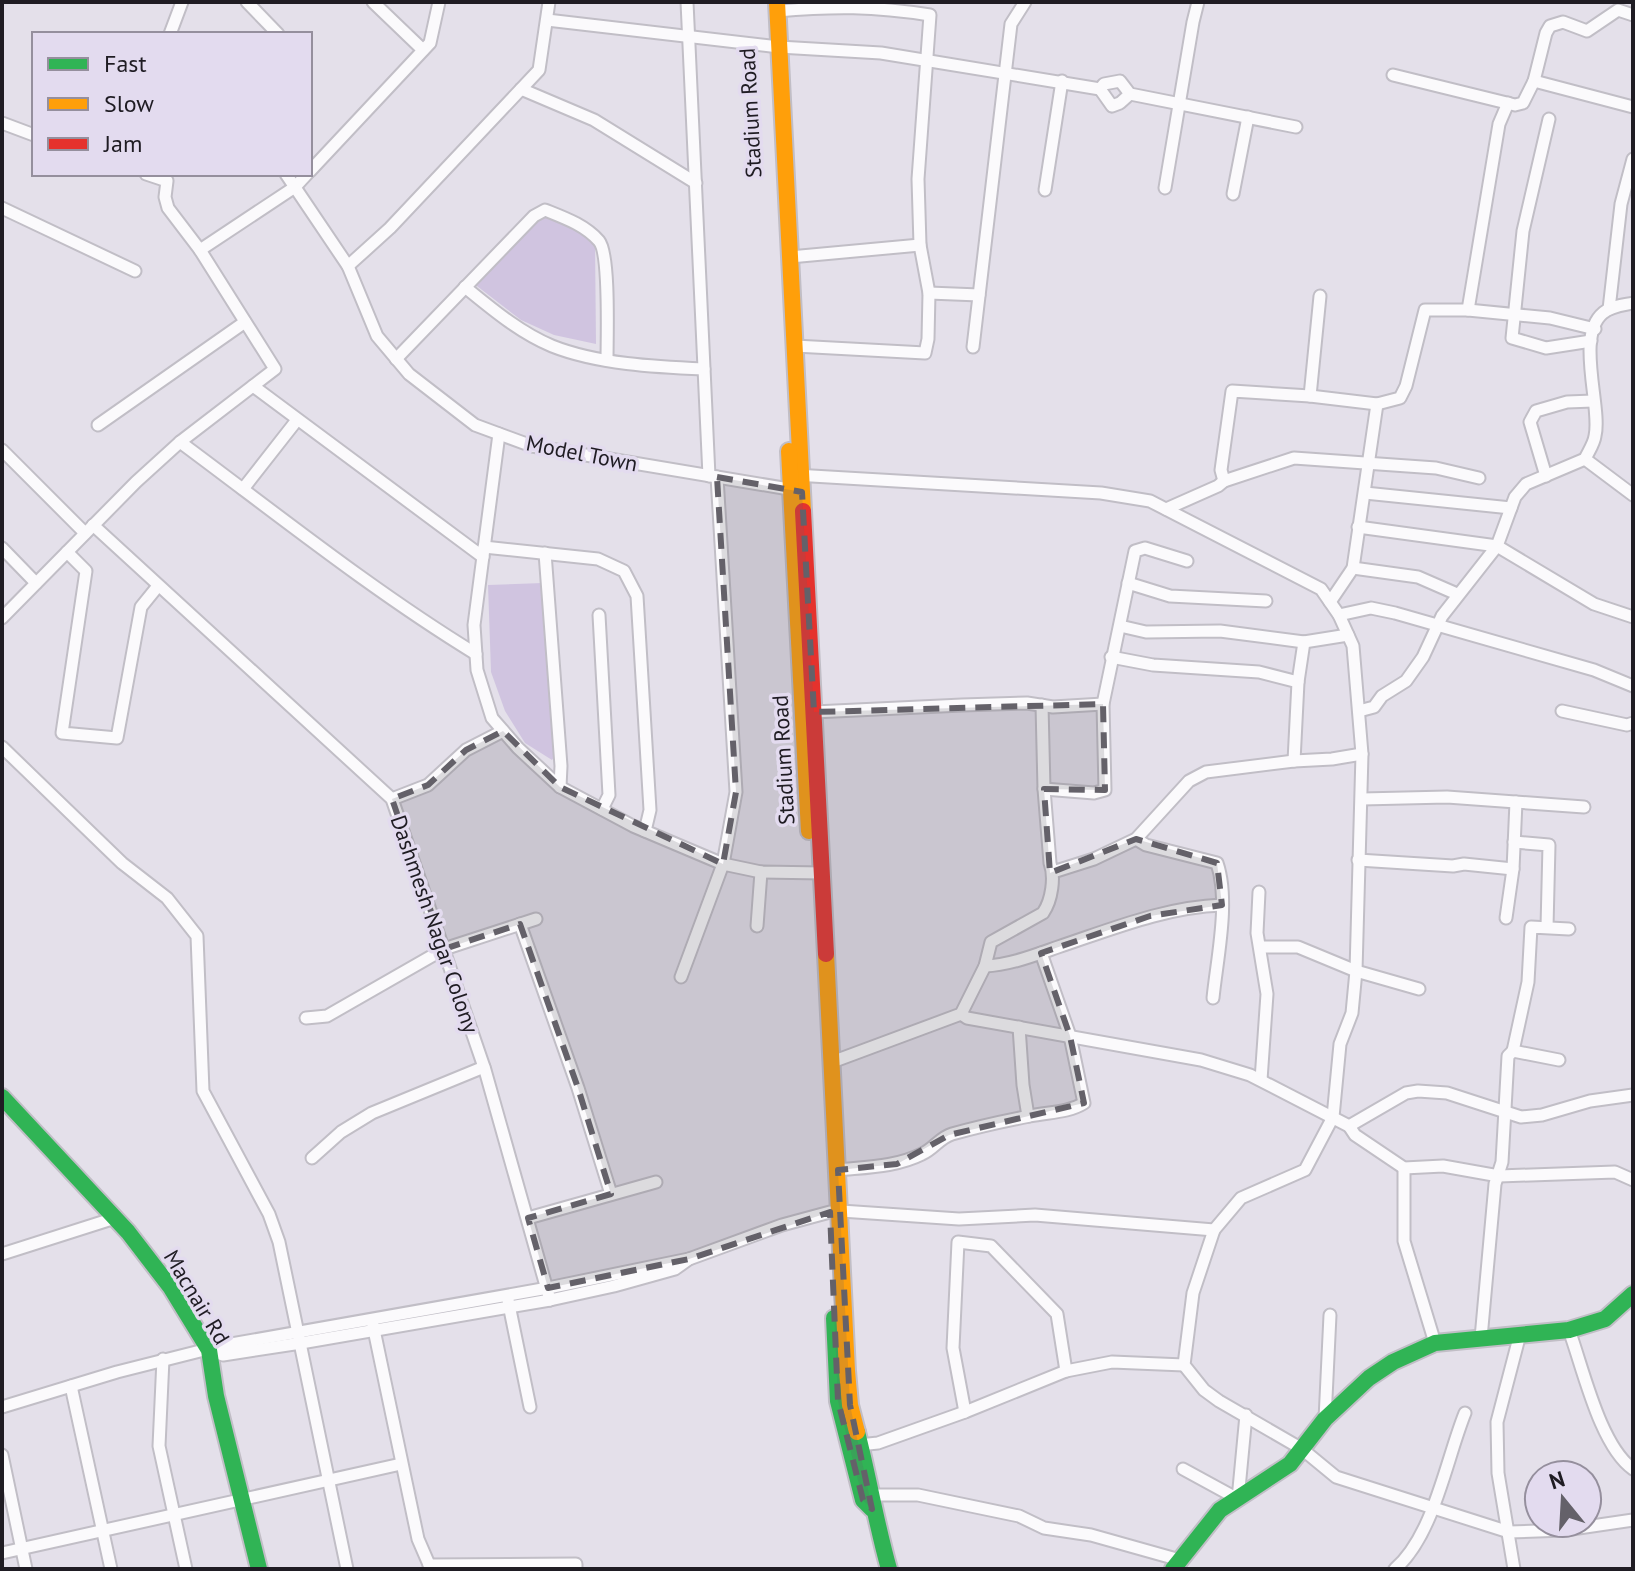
<svg xmlns="http://www.w3.org/2000/svg" width="1635" height="1571" font-family="'PT Sans',sans-serif">
	<rect width="100%" height="100%" fill="#e4e0ea"/>
	<!-- green -->
	<g fill="#d0c4e0">
		<polygon points="545,214 595,241 596,344 554,335 521,320 473,283"/>
		<polygon points="543,583 556,754 552,760 525,743 505,711 491,672 488,585"/>
	</g>
	<g fill="none" stroke-linecap="round" stroke-linejoin="round">
		<defs>
			<g id="street">
				<polyline points="247,2 278,34"/>
				<polyline points="373,2 423,50"/>
				<polyline points="687,2 709,476"/>
				<path d="M777 11C834 6 873 6 930 15L918 179 920 245 929 293 928 339 925 353 795 346"/>
				<polyline points="547,20 779,47 881,53 1100,89 1104,84 1120,81 1130,94 1296,127"/>
				<polyline points="170,34 182,2"/>
				<polyline points="1393,75 1515,105 1523,103 1534,81 1546,33 1550,26 1563,22 1587,31 1618,10 1633,15"/>
				<polyline points="1534,81 1633,107"/>
				<polyline points="521,89 594,120 696,183"/>
				<polyline points="1100,89 1112,106 1120,103 1130,94"/>
				<polyline points="1549,119 1523,231 1512,338 1546,348 1591,341"/>
				<polyline points="2,123 34,135"/>
				<polyline points="310,171 430,43 439,2"/>
				<polyline points="286,174 348,266 377,336 409,374 475,425 532,446 795,490"/>
				<polyline points="1165,188 1193,22 1198,2"/>
				<polyline points="1045,190 1062,81"/>
				<polyline points="1233,194 1248,117"/>
				<polyline points="2,208 135,271"/>
				<polyline points="200,250 295,187 307,174"/>
				<polyline points="790,257 920,245"/>
				<polyline points="348,266 390,228 539,70 549,2"/>
				<path d="M465 287C492 309 519 332 552 346 597 364 656 367 704 369"/>
				<polyline points="929,293 979,295"/>
				<polyline points="1609,309 1621,204 1633,159"/>
				<polyline points="1468,310 1499,124 1508,103"/>
				<polyline points="973,347 1011,24 1025,2"/>
				<path d="M396 359 534 216 545 210C565 218 585 225 599 241 610 254 607 338 607 360"/>
				<polyline points="253,386 483,557"/>
				<polyline points="1310,396 1320,296"/>
				<polyline points="98,425 245,322"/>
				<polyline points="499,434 474,625 477,670 492,718 518,748 560,787 633,826 723,864 761,872 822,873"/>
				<path d="M180 442C277 514 373 591 476 654"/>
				<polyline points="2,450 85,533"/>
				<polyline points="1585,459 1633,495"/>
				<polyline points="795,475 1101,493 1150,501 1321,589 1339,615 1353,646 1362,754 1356,971 1352,1013 1340,1044 1333,1117 1305,1170 1241,1198 1214,1230 1193,1293 1184,1365 1204,1390 1219,1401 1302,1449 1336,1477 1509,1532 1565,1530 1633,1520"/>
				<polyline points="1546,476 1530,422 1536,411 1567,402 1593,401"/>
				<polyline points="1224,481 1221,470 1232,391 1310,396 1377,404 1400,398 1406,386 1425,310 1468,310 1550,318 1595,329"/>
				<polyline points="243,489 297,420"/>
				<polyline points="1365,493 1511,508"/>
				<polyline points="1166,509 1218,486 1224,481 1294,458 1436,468 1479,478"/>
				<polyline points="93,525 392,799 485,1070 550,1300"/>
				<polyline points="1358,527 1497,546 1594,604 1633,617"/>
				<polyline points="484,547 598,559 624,571 637,596 650,810 645,831"/>
				<polyline points="2,548 36,583"/>
				<polyline points="67,552 86,571 62,733 117,738 141,607 158,586"/>
				<polyline points="545,553 561,766 560,787"/>
				<polyline points="1353,568 1418,577 1457,594"/>
				<polyline points="1128,583 1170,596 1266,601"/>
				<polyline points="1330,602 1353,568 1377,404"/>
				<polyline points="599,615 609,795 602,809"/>
				<polyline points="1339,615 1371,608 1395,613 1594,670 1633,686"/>
				<polyline points="2,618 136,482 180,442 275,369 200,250 168,208 165,197 167,181 146,174"/>
				<polyline points="1120,626 1146,632 1220,631 1304,642 1348,635"/>
				<polyline points="1304,642 1298,682 1294,761 1332,759 1362,754"/>
				<polyline points="1111,657 1153,665 1259,672 1298,682"/>
				<path d="M1359 711 1374 707 1382 696 1406 681 1423 657 1442 616 1497 546 1515 497 1526 484 1585 459C1588 452 1594 444 1595 436 1602 408 1575 336 1603 313 1611 306 1624 305 1633 303"/>
				<polyline points="1562,711 1627,725 1633,723"/>
				<polyline points="814,712 962,705 1027,703 1053,707 1103,704"/>
				<polyline points="2,747 122,863 167,898 197,936 203,1091 269,1214 279,1242 347,1569"/>
				<polyline points="1044,789 1094,793 1105,790 1103,704 1135,551 1145,548 1187,561"/>
				<polyline points="392,799 428,785 466,750 503,731"/>
				<polyline points="1362,799 1447,797 1584,807"/>
				<path d="M1136 839 1146 845 1217 863C1230 901 1217 958 1213 998"/>
				<polyline points="1514,842 1549,845 1547,927"/>
				<polyline points="1358,860 1453,866 1464,864 1513,869"/>
				<polyline points="1053,872 1094,859 1136,839 1189,781 1206,772 1294,761"/>
				<polyline points="1259,892 1257,933 1267,994 1261,1080"/>
				<polyline points="1506,918 1513,869 1516,802"/>
				<polyline points="520,924 578,1088 611,1194"/>
				<polyline points="757,926 761,872"/>
				<polyline points="1260,947 1298,947 1356,971 1419,989"/>
				<path d="M985 966C1010 965 1035 955 1058 947 1112 929 1165 907 1222 905"/>
				<polyline points="681,977 723,864 736,792 717,477"/>
				<polyline points="961,1014 967,1018 1201,1060 1250,1075 1349,1126 1355,1135 1404,1168 1443,1166 1499,1176 1615,1172 1633,1180"/>
				<polyline points="306,1018 327,1016 444,949 536,919"/>
				<polyline points="1019,1027 1023,1085 1028,1116"/>
				<polyline points="1559,1060 1513,1051 1528,982 1531,927 1569,929"/>
				<path d="M832 1062 961 1014 985 966 991 942 1043 913C1052 900 1055 877 1050 863L1044 789 1042 705"/>
				<polyline points="1349,1126 1406,1093 1418,1091 1447,1093 1521,1117 1542,1115 1590,1101 1633,1095"/>
				<polyline points="312,1158 341,1132 372,1113 484,1067"/>
				<polyline points="1404,1168 1404,1241 1435,1343"/>
				<path d="M838 1170C867 1167 896 1167 922 1154 934 1149 939 1138 952 1134 977 1127 1004 1121 1030 1116 1048 1112 1068 1113 1084 1103L1070 1036 1041 953"/>
				<polyline points="841,1211 959,1219 1035,1215 1214,1230"/>
				<polyline points="528,1218 656,1182"/>
				<polyline points="2,1254 115,1218"/>
				<polyline points="508,1300 530,1407"/>
				<polyline points="373,1325 418,1539 431,1569"/>
				<path d="M1569 1330C1583 1368 1600 1446 1633 1469"/>
				<polyline points="1481,1338 1495,1184 1502,1162 1508,1056 1513,1051"/>
				<polyline points="209,1350 223,1355 301,1343 550,1300 614,1286 675,1269 689,1259 782,1225 830,1212"/>
				<polyline points="163,1359 159,1446 186,1569"/>
				<polyline points="71,1386 111,1569"/>
				<polyline points="2,1407 117,1372 220,1346 548,1288 689,1259"/>
				<polyline points="965,1412 953,1348 958,1242 991,1246 1057,1314 1066,1371"/>
				<polyline points="1325,1419 1330,1315"/>
				<polyline points="859,1445 878,1443 965,1412 1066,1371 1112,1362 1184,1365"/>
				<polyline points="2,1455 26,1569"/>
				<polyline points="1183,1469 1238,1499 1246,1415"/>
				<polyline points="873,1495 918,1495 1019,1516 1044,1528 1091,1535 1180,1560"/>
				<polyline points="2,1553 401,1464"/>
				<polyline points="429,1565 576,1564 576,1569"/>
				<path d="M1395 1569C1434 1535 1446 1460 1465 1413"/>
				<polyline points="1514,1569 1498,1473 1497,1422 1520,1334"/>
			</g>
			<g id="fast">
				<polyline points="2,1097 128,1232 171,1288 209,1350 216,1396 259,1569"/>
				<polyline points="834,1318 838,1401 863,1500 872,1509"/>
				<path d="M857 1432C869 1479 876 1523 889 1569"/>
				<polyline points="1173,1569 1220,1510 1290,1464 1325,1419 1369,1378 1393,1362 1435,1343 1569,1330 1605,1319 1633,1294"/>
			</g>
			<g id="slow">
				<polyline points="777,2 803,511"/>
				<polyline points="789,451 809,831"/>
				<polyline points="826,954 847,1371 850,1405 857,1432"/>
			</g>
			<polyline id="jam" points="803,511 826,954"/>
		</defs>
		<!-- street casing -->
		<use href="#street" stroke="#c1bec6" stroke-width="15"/>
		<!-- fast casing -->
		<use href="#fast" stroke="#c1bec6" stroke-width="20"/>
		<!-- slow casing -->
		<use href="#slow" stroke="#c1bec6" stroke-width="20"/>
		<!-- jam casing -->
		<use href="#jam" stroke="#c1bec6" stroke-width="20"/>
		<!-- street -->
		<use href="#street" stroke="#fbfafc" stroke-width="11"/>
		<!-- fast -->
		<use href="#fast" stroke="#30b455" stroke-width="16"/>
		<!-- slow -->
		<use href="#slow" stroke="#ff9f0a" stroke-width="16"/>
		<!-- jam -->
		<use href="#jam" stroke="#e5322d" stroke-width="16"/>
	</g>
	<!-- marked area -->
	<path fill="#646169" fill-opacity="0.2" stroke="#646169" stroke-width="6" stroke-dasharray="16 10" stroke-linejoin="round" d="M717 477 802 492 814 712 1103 704 1105 790 1044 789 1050 873 1136 839 1217 863 1222 905 1150 916 1041 953 1070 1036 1084 1103 949 1135 897 1164 838 1170 850 1405 872 1509 863 1500 838 1401 830 1212 689 1259 548 1288 528 1218 611 1194 578 1088 520 924 444 949 392 799 428 785 466 750 503 731 560 787 723 864 736 792Z"/>
	<g text-anchor="middle" dominant-baseline="central" stroke-width="7" stroke-linejoin="round" paint-order="stroke">
		<!-- street labels -->
		<g font-size="22" fill="#1f1c23" stroke="#e3dbef">
			<text transform="translate(750 113) rotate(-93)">Stadium Road</text>
			<text transform="translate(582 453) rotate(11)">Model Town</text>
			<text transform="translate(783 760) rotate(-93)">Stadium Road</text>
			<text transform="translate(435 924) rotate(71)">Dashmesh Nagar Colony</text>
			<text transform="translate(197 1297) rotate(59)">Macnair Rd</text>
		</g>
	</g>
	<!-- border -->
	<rect width="1635" height="1571" fill="none" stroke="#1f1c23" stroke-width="8"/>
	<!-- legend -->
	<rect x="32" y="32" width="280" height="144" fill="#e3dbef" stroke="#958f9d" stroke-width="2"/>
	<rect x="48" y="58" width="40" height="12" fill="#30b455" stroke="#958f9d" stroke-width="2"/>
	<text x="104" y="72" font-size="24" fill="#1f1c23">Fast</text>
	<rect x="48" y="98" width="40" height="12" fill="#ff9f0a" stroke="#958f9d" stroke-width="2"/>
	<text x="104" y="112" font-size="24" fill="#1f1c23">Slow</text>
	<rect x="48" y="138" width="40" height="12" fill="#e5322d" stroke="#958f9d" stroke-width="2"/>
	<text x="104" y="152" font-size="24" fill="#1f1c23">Jam</text>
	<!-- north arrow -->
	<g transform="translate(1563 1499) rotate(342)"><circle r="38" fill="#e3dbef" stroke="#958f9d" stroke-width="2"/>
	<path d="M0-6L14 30L0 20L-14 30Z" fill="#646169"/>
	<text y="-12" font-size="22" font-weight="bold" text-anchor="middle" fill="#1f1c23">N</text>
	</g>
</svg>
